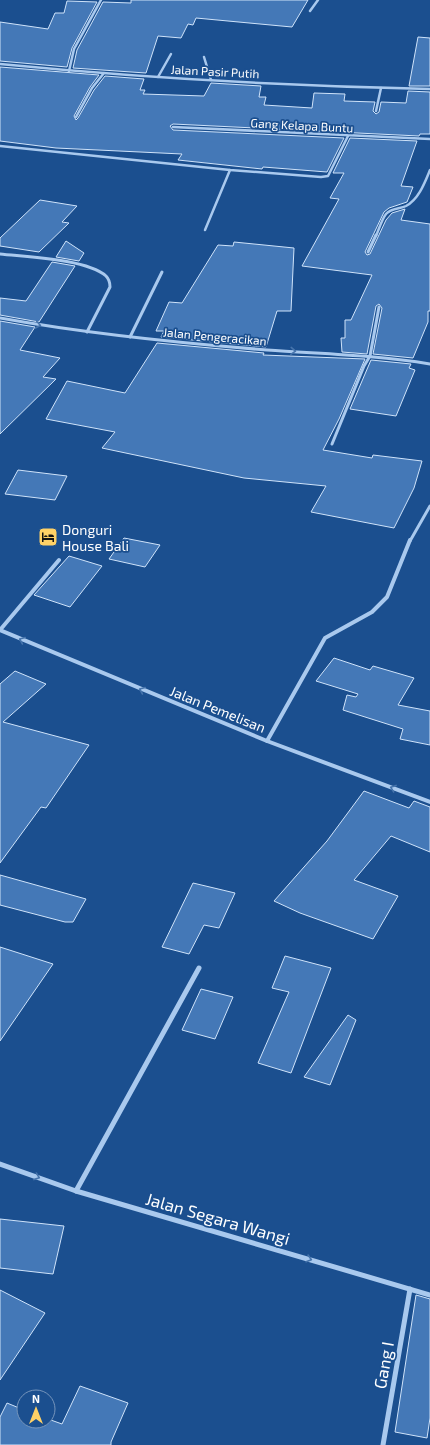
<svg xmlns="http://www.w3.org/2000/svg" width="430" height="1445" font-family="'Exo 2',sans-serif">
	<rect width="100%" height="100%" fill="#1b4f8f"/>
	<!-- building -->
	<g fill="#4478b7" stroke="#cfe3fa">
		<polygon points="131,0 308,0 292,27 196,18 193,25 188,24 181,38 158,36 146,73 73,68 77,50 103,2 131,3"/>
		<polygon points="67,1 97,2 72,48 67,67 0,61 0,22 48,29 55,13 64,13"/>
		<polygon points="418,37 430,38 430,86 409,86"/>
		<polygon points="0,67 99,75 90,87 74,116 76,120 78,118 94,90 105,76 144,79 140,90 145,90 143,94 204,96 211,83 261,86 259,97 266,97 264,105 312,108 314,93 345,94 344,101 375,102 373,111 376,114 379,112 381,102 406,103 408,91 430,92 430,134 420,134 419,136 173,124 170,126 173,130 344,138 327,172 263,167 262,169 178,160 182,154 56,148 0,141"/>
		<polygon points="350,138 417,141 401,186 413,187 407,202 389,208 384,212 365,252 367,255 370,254 386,220 392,213 405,209 401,220 430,224 430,311 428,311 428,322 413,358 373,354 382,308 379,304 376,306 367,354 342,352 341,338 345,338 345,320 351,320 372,275 302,266 339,199 330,198 344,173 333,173"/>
		<polygon points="40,200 77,206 62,222 69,223 39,252 0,246 0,238"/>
		<polygon points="66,241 84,253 79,261 56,257"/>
		<polygon points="234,242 294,248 291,311 277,311 266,347 161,337 164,331 156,331 169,302 182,303 218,245 233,246"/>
		<polygon points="52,262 75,266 39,322 0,315 0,298 26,301"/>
		<polygon points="0,321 35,327 20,350 60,358 43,377 56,379 0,434"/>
		<polygon points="157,343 264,353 263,355 365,359 339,419 323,450 372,458 373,455 422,461 414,488 394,528 311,512 326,486 244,478 102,448 115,432 46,419 67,381 125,393"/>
		<polygon points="371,360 411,364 409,368 415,370 396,416 350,409"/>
		<polygon points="18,470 67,476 55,500 5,494"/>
		<polygon points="124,538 160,545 145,567 109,559"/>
		<polygon points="69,556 102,566 70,607 34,595"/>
		<polygon points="334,658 370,670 373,666 414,678 398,705 430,711 430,745 400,739 403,729 343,710 347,695 356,697 358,694 316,681"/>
		<polygon points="15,671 46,684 3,722 89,745 46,808 41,807 0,863 0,684"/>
		<polygon points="364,791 409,808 414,801 430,807 430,852 391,836 354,880 398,896 373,939 300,913 274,901 327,841"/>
		<polygon points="0,875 86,899 73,922 65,922 0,905"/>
		<polygon points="193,883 235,893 219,928 204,925 189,954 162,947"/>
		<polygon points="0,947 53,964 0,1041"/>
		<polygon points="285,956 331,968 291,1073 258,1063 289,992 272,988"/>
		<polygon points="201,989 233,997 215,1039 182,1030"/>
		<polygon points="348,1015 356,1020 330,1085 304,1077"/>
		<polygon points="0,1219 64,1226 53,1274 0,1268"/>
		<polygon points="0,1290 45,1313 0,1380"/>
		<polygon points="416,1295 430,1299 430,1418 427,1438 395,1432"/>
		<polygon points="80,1386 128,1403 111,1442 111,1445 0,1445 0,1417 7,1403 24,1410 24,1421 48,1421 48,1419 62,1424"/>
	</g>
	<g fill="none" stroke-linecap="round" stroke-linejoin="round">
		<!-- minor-far3 -->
		<g stroke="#a9c9ee" stroke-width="2.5">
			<polyline points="310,11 318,0"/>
			<polyline points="204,57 211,80"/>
			<path d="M0 64C143 78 287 86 430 89"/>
			<polyline points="69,71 74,49 101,0"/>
			<polyline points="158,77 171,54"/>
			<polyline points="376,111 381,88"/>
			<polyline points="76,117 92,88 104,73"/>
			<polyline points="173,127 430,139"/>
			<polyline points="0,146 230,170 321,177 328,176 348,136"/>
			<polyline points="205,230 230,170"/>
			<path d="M376 236C379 229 382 219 386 214 391 208 400 209 406 206 419 199 425 182 430 170"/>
		</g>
		<!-- minor-far2 -->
		<g stroke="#a9c9ee" stroke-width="3">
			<polyline points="368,252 376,235"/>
			<path d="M0 254C26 257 87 259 106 276 109 279 110 283 110 287L87 332"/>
			<path d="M0 318C89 334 178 343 267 350 322 354 376 355 430 364"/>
			<polyline points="130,337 162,272"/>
			<polyline points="332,444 364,366 370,356 379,307"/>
			<polyline points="410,541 430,506"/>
		</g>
		<!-- minor-far1 -->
		<g stroke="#a9c9ee" stroke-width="4">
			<polyline points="0,630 267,741 430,802"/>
			<polyline points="0,630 59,560"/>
			<polyline points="267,741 325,638 372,612 387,597 410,540"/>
		</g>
		<!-- minor -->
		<g stroke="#a9c9ee" stroke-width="5">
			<polyline points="0,1164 76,1191 430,1295"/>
			<polyline points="76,1191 199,968"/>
			<polyline points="383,1445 410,1289"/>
		</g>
	</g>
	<!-- one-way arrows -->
	<defs><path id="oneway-chevron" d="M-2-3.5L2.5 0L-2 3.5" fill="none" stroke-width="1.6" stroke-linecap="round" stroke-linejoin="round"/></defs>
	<g stroke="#4674ac">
		<use href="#oneway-chevron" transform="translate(38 325) rotate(11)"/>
		<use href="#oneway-chevron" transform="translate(293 351) rotate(3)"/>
		<use href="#oneway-chevron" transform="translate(22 640) rotate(-157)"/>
		<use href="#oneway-chevron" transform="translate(142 690) rotate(-157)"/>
		<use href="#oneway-chevron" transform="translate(393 788) rotate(-160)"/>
		<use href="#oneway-chevron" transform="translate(37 1177) rotate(20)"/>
		<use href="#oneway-chevron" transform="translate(309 1259) rotate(16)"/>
	</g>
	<!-- icons -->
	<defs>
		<symbol id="hotel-square" viewBox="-11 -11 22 22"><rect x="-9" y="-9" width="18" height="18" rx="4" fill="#ffd166" stroke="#1b4f8f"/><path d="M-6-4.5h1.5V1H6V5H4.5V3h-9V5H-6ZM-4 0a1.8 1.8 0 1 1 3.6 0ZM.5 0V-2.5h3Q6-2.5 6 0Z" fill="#111"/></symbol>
	</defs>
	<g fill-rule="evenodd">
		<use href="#hotel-square" x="37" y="526" width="22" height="22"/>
	</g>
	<g text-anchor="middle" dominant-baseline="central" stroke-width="3.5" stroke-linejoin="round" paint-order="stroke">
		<!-- far-street labels -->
		<g font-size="12" fill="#fff" stroke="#1b4f8f">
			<text transform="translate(215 71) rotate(3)">Jalan Pasir Putih</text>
			<text transform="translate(302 125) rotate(3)">Gang Kelapa Buntu</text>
			<text transform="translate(215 336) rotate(5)">Jalan Pengeracikan</text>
		</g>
		<!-- poi labels -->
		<g font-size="14" fill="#fff" stroke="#1b4f8f" text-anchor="start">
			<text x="62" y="529">Donguri<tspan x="62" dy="16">House Bali</tspan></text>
		</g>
		<!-- street labels -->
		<g font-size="14" fill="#fff" stroke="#1b4f8f">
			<text transform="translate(218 709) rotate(22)">Jalan Pemelisan</text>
		</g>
		<!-- near-street labels -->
		<g font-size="17" fill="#fff" stroke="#1b4f8f">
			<text transform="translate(218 1218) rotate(16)">Jalan Segara Wangi</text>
			<text transform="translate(383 1365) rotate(-80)">Gang I</text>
		</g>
	</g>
	<!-- north arrow -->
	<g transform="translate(36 1409)"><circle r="19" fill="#1b4f8f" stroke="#7695bc"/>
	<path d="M0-3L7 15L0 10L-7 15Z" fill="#ffd166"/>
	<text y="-6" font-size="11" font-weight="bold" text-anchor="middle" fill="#ffffff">N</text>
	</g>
</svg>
